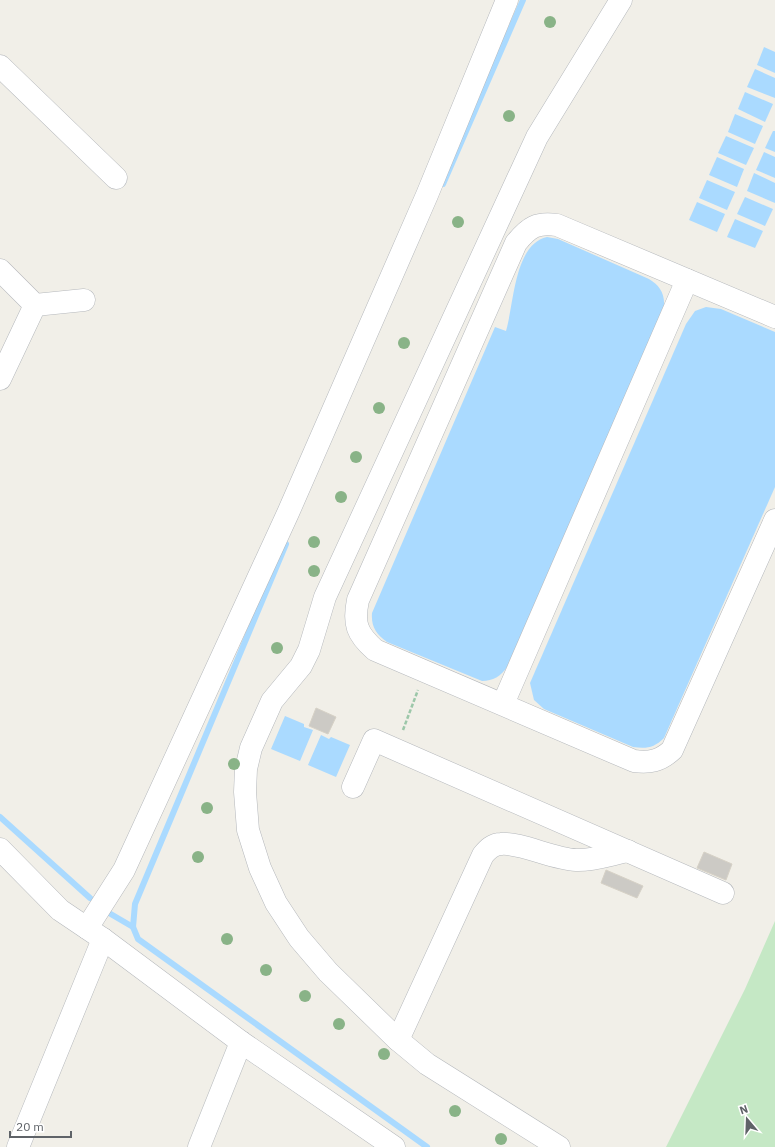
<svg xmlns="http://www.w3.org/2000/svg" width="775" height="1147" font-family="'IBM Plex Sans',sans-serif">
	<rect width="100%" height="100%" fill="#f1efe8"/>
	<!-- green -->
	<polygon fill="#c5e8c5" points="775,921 775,1147 666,1147 745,989"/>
	<!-- water -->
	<g fill="#aadaff">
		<polygon points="764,47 775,52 775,73 757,65"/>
		<polygon points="755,69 775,78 775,98 747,87"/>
		<polygon points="745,92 773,104 765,122 738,109"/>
		<polygon points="735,114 763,126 755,144 728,132"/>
		<polygon points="773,131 775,131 775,152 765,148"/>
		<polygon points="726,136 754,148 746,165 718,153"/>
		<polygon points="764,152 775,157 775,178 756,170"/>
		<polygon points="717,157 744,169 737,187 709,175"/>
		<polygon points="754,173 775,183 775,203 747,191"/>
		<polygon points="707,180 735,192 727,210 699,198"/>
		<polygon points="745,197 773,209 765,226 737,214"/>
		<polygon points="697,202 725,214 717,232 689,220"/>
		<polygon points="735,219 763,231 755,248 727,237"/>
		<path d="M547 237 558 239 649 279C659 285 665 293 664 306L507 667C501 676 493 681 482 681L387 642C376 634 371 627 372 613L495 327 506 331C514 305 514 244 547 237Z"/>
		<path d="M706 307 721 309 775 332V487L664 738C654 748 646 749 633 747L544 709 534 700 530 683 686 324 695 311Z"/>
		<polygon points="285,716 304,724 304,727 313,730 300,761 271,749"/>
		<polygon points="321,735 329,739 331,737 350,745 336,777 308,765"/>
	</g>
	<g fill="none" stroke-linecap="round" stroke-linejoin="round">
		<!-- stream -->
		<g stroke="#aadaff" stroke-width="6">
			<polyline points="443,184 523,0"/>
			<polyline points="286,544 135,904 133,927 138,939 427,1147"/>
			<polyline points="0,817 90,898"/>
			<polyline points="109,913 133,927"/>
		</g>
	</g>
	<!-- building -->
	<g fill="#cccac5" stroke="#d6d1c6">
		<polygon points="316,708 336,717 328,734 309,726"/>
		<polygon points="704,852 732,864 726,880 697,868"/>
		<polygon points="606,870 643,886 637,898 601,883"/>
	</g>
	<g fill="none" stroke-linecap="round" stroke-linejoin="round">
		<defs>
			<g id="minor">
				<polyline points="0,66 116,178"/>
				<polyline points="0,270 35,305 84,300"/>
				<path d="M775 317 557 225C537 222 529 227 516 243L358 600C353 624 357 634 375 650L634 761C650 763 660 761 672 750L775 520"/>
				<polyline points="0,379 35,305"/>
				<polyline points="503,704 687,280"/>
				<polyline points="353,787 374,740 723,893"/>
				<polyline points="0,849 60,910 103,939 241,1042 394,1147"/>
				<polyline points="87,928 124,870 288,513 427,195 507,0"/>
				<path d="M398 1040 483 855C488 849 493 844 501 844 520 842 553 859 576 860 592 861 612 854 628 851"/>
				<polyline points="18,1147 103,939"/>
				<polyline points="199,1147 241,1042"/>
				<polyline points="559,1147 427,1064 398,1040 328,972 299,938 276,903 260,868 248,830 245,792 246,769 251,748 272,701 301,666 309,650 325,597 537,137 621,0"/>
			</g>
		</defs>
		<!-- minor casing -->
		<use href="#minor" stroke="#b5b8bc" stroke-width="23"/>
		<!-- path -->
		<polyline stroke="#9cc7a9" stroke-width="2.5" stroke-dasharray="4 2" stroke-linecap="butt" points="403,730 418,690"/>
		<!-- minor -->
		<use href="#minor" stroke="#fff" stroke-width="22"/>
	</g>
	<!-- trees -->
	<g fill="#89b387">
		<circle cx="550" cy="22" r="6"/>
		<circle cx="509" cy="116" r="6"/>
		<circle cx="458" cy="222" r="6"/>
		<circle cx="404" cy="343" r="6"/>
		<circle cx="379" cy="408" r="6"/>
		<circle cx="356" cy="457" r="6"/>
		<circle cx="341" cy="497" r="6"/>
		<circle cx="314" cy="542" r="6"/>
		<circle cx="314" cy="571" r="6"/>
		<circle cx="277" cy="648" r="6"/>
		<circle cx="234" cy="764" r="6"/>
		<circle cx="207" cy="808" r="6"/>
		<circle cx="198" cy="857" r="6"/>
		<circle cx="227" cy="939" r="6"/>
		<circle cx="266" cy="970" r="6"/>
		<circle cx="305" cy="996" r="6"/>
		<circle cx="339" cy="1024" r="6"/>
		<circle cx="384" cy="1054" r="6"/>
		<circle cx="455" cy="1111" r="6"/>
		<circle cx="501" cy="1139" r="6"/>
	</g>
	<!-- north arrow -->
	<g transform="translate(747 1119) rotate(341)" stroke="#ffffff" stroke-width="3" paint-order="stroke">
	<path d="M0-3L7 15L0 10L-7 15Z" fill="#5f6368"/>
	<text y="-6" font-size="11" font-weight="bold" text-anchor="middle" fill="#5f6368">N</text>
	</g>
	<!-- scale -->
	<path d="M10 1131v6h61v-6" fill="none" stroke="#5f6368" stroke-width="2"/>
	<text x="16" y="1131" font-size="12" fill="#5f6368" stroke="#ffffff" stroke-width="3" paint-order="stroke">20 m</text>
</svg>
